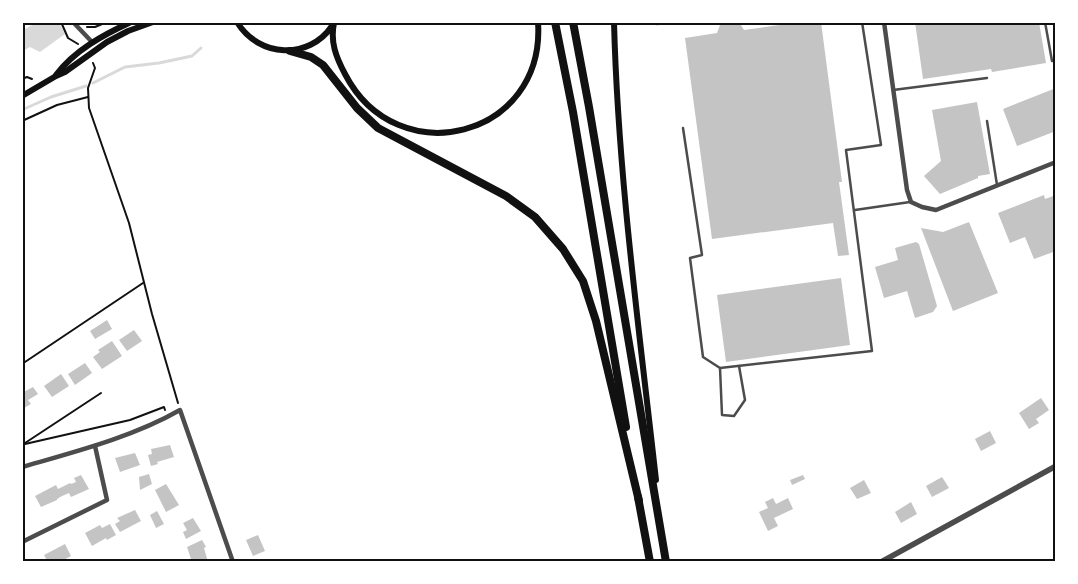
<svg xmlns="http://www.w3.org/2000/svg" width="1078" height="584" font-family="Lora,serif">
	<rect width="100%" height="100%" fill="#fff"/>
	<!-- water -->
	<polygon fill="#d9d9d9" points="36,23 59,23 65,34 40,52 30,47 23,51 23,30"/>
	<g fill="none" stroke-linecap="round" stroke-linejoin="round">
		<!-- stream -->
		<g stroke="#d9d9d9" stroke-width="3">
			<polyline points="93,83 125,67 159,63 192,56 201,48"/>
			<polyline points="24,109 51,97 86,86"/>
		</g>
	</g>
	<!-- building -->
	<g fill="#c4c4c4">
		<polygon points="739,22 744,30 800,22 821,22 842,182 839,182 849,255 838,256 833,223 712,239 685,38 717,33 720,25"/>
		<polygon points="915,22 1039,22 1046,63 992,72 991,69 923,79"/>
		<polygon points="1056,88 1056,131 1017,146 1003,109"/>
		<polygon points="977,102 990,174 978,176 978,178 940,194 924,176 941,161 932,110"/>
		<polygon points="1044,195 1045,199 1056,195 1056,251 1034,259 1025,237 1010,243 998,213"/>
		<polygon points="969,222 998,293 953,311 921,228 943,232"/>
		<polygon points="916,242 919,244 937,306 933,312 915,318 907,291 884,298 875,267 898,260 895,248"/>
		<polygon points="841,278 850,345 726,362 717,295"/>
		<polygon points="107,320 112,329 95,339 90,331"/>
		<polygon points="134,330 142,341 127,351 119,340"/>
		<polygon points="112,341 122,356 102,369 93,357 100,352 98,350"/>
		<polygon points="85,363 92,373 75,385 68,374"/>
		<polygon points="61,374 69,386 52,397 44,386"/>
		<polygon points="33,387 38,394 28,400 31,404 22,409 22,393"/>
		<polygon points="1041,398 1049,410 1036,419 1039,423 1029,429 1019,413"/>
		<polygon points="990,431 996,443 981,451 975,439"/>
		<polygon points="170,445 174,457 157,462 158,464 151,466 148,455 152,454 151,449"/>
		<polygon points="135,453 140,465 120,472 115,458"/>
		<polygon points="149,474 152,484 140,490 139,477"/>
		<polygon points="81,475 89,489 71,497 69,493 62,496 57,499 57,500 41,507 35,496 56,485 58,489 70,483 71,484 76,482 74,478"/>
		<polygon points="803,475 805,479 792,485 790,480"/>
		<polygon points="942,477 949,488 932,497 926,486"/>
		<polygon points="864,480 871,493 857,499 850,488"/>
		<polygon points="166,484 179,505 166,512 155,490"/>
		<polygon points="773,498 776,504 788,498 793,509 774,518 778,526 768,531 759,512 768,508 765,502"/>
		<polygon points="911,502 917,514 901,523 895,512"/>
		<polygon points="135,510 141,521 120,532 115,524 120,521 117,518"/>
		<polygon points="157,511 164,524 156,528 150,515"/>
		<polygon points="193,518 201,531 186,539 183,532 187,530 183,523"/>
		<polygon points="110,524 116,535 107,540 106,538 92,546 85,533 100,525 102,528"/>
		<polygon points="258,535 265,551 253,556 246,540"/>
		<polygon points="202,540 206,547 204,548 208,562 192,562 187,547"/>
		<polygon points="65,544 71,556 60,562 48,562 44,555"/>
	</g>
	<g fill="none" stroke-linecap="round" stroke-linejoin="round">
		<!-- path -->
		<g stroke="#111" stroke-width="2">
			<polyline points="61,22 68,38 78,44"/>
			<polyline points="87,27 95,27 107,22"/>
			<polyline points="93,63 95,68 88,88 89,108 129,223 152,314 178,403"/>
			<polyline points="22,79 27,77 32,79"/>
			<polyline points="22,121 57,105 88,97"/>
			<polyline points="22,364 143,283"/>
			<polyline points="25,444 130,420 164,407 165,410"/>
			<polyline points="22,445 101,393"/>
		</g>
		<!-- service -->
		<g stroke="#4c4c4c" stroke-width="2.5">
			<polyline points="657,22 657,24 669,22"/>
			<polyline points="1045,22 1052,61 1056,60"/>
			<polyline points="893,90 987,78"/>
			<polyline points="987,121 997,185"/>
			<polyline points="683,128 702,255 690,258 703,357 720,368 872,351 846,150 881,145 862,22"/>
			<polyline points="855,210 910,202"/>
			<polyline points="720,368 722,415 734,416 745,400 739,366"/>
		</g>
		<!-- minor -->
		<g stroke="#4c4c4c" stroke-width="4.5">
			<polyline points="73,22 92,42"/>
			<polyline points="884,22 907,190 911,202 922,207 936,210 1056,162"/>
			<path d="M22 467C74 452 133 437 180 410L233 562"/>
			<polyline points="22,542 107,500 95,446"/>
		</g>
		<!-- tertiary -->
		<polyline stroke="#4c4c4c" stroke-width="5.5" points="881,562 1056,466"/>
		<!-- secondary -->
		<g stroke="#111" stroke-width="6">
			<path d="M237 22C259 58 309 60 332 26"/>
			<path d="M614 22C618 175 639 328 656 480"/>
			<path d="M334 23C330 42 336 57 345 74 397 175 546 138 538 22"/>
			<path d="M56 75C75 50 103 35 131 22"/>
			<polyline points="22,96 56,76 65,72 107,42 128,31 153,22"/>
		</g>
		<!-- primary -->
		<g stroke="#111" stroke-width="8">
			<polyline points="555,22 573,112 626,427"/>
			<polyline points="573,22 589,107 666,562"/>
			<polyline points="290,51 311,57 323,65 357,108 378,128 506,196 535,217 563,249 583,281 596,321 639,501"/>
			<polyline points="638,497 650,562"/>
		</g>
	</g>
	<!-- border -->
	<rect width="1078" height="584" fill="none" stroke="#ffffff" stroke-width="48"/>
	<rect x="24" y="24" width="1030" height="536" fill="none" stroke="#111" stroke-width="2"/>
</svg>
